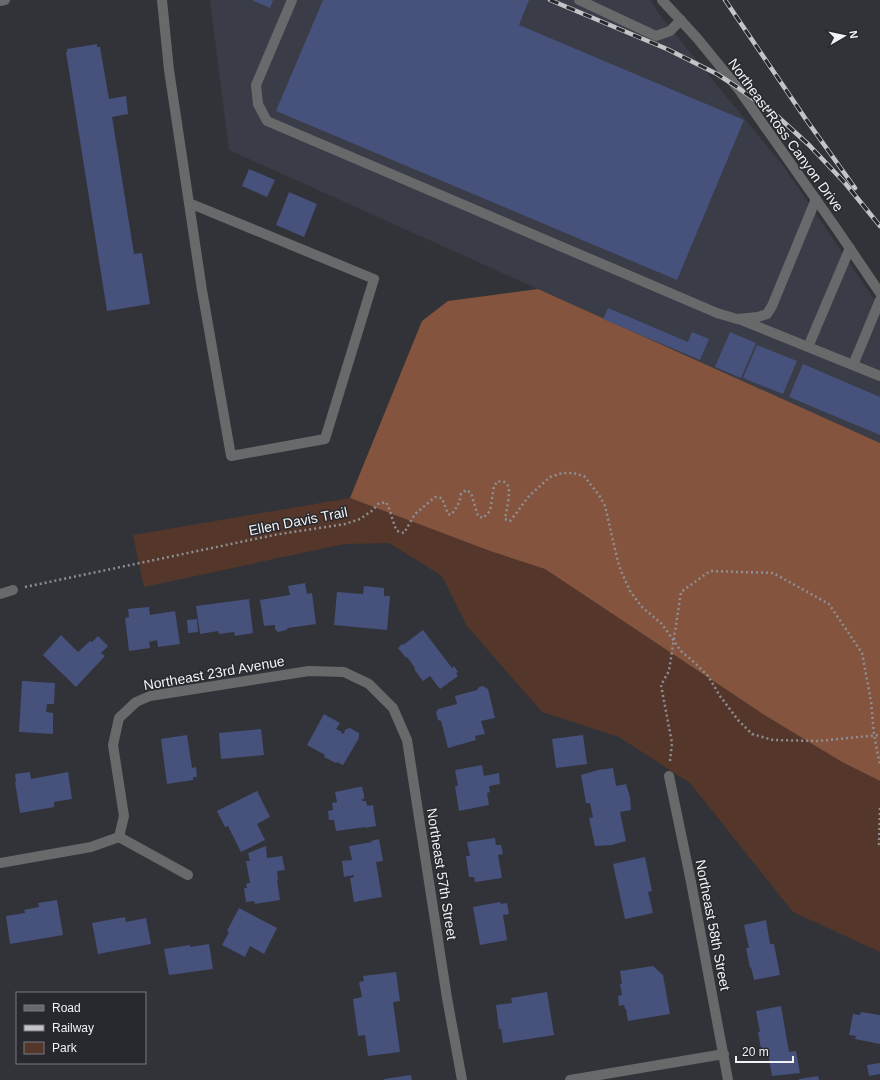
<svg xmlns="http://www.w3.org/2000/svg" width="880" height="1080" font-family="Arial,sans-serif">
	<rect width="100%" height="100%" fill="#323338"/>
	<!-- built -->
	<polygon fill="#3a3d47" points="210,0 650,0 662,18 784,167 880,308 880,443 229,150"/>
	<!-- green -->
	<polygon fill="#54372a" points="350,498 490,551 545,569 766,716 842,762 880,781 880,952 793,912 690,783 619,737 542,712 467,626 442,576 389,543 344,544 144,587 133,535"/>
	<!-- forest -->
	<polygon fill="#84543e" points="538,289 880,443 880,781 842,762 766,716 545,569 490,551 350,498 422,321 448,301"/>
	<!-- building -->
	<g fill="#46517c">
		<polygon points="252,0 273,0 270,8"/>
		<polygon points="323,0 529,0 519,25 744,120 677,280 276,111"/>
		<polygon points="97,44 97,47 100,47 109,99 126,96 128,114 112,117 134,254 142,253 150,304 107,311 66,52 67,52 67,49"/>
		<polygon points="249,169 275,180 267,197 242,186"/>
		<polygon points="289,192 317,204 304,237 276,225"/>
		<polygon points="608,308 688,342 692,332 709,339 700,360 603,319"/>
		<polygon points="730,332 756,343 741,378 715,367"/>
		<polygon points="757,345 797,361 783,394 743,378"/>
		<polygon points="803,364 880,397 880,435 789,397"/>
		<polygon points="305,583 307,594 312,593 316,624 288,628 286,630 278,632 275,629 275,625 264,626 260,600 290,595 288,586"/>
		<polygon points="364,586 384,588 384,596 390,596 387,630 334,625 337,592 363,594"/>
		<polygon points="249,599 253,633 235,636 234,632 219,634 218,631 200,634 196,606"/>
		<polygon points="149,607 150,615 175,611 180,644 158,647 157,640 149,642 150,648 129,651 125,618 129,617 128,609"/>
		<polygon points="197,619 198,632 188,633 187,620"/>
		<polygon points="423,630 452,668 454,666 458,672 456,673 458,676 440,689 430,676 423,681 414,669 415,668 407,657 406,658 398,648 402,644 403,645"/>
		<polygon points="61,635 78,652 90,641 92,642 98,636 108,646 101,653 105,656 76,687 43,655"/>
		<polygon points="22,681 55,683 54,704 47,704 46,712 53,713 53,734 19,732"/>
		<polygon points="483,686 488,689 495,718 481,721 485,734 475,736 476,740 448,748 441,721 438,720 436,713 438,709 457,704 455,696 477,690 479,687"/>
		<polygon points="324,714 340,723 336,729 342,732 341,733 343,734 346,729 350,728 359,733 359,738 343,765 337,762 336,763 324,757 325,755 307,745"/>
		<polygon points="261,729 264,755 221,759 219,733"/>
		<polygon points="187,735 192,768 196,767 197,777 193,777 193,780 167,784 161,739"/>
		<polygon points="583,735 587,764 556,768 552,739"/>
		<polygon points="482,765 484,776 499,773 500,784 489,786 490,792 487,793 489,805 459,811 455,786 458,786 455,770"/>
		<polygon points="613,768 616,786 626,784 630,797 631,810 620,812 626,841 612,845 595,846 589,818 593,817 590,803 586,803 581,775 598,770"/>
		<polygon points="30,772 31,779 68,772 72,799 54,802 54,807 20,813 15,782 16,781 15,774"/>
		<polygon points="359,787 362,787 364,795 364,799 362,799 362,801 366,801 367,806 373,805 376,826 365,828 365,827 336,831 334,820 329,820 328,811 333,810 332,803 337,802 335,792"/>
		<polygon points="257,791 270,817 257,824 265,840 241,852 228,826 225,827 217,811"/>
		<polygon points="495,838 496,845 501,845 503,854 498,855 502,878 475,882 474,877 469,877 466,856 470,856 467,842"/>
		<polygon points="379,839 383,861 376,862 382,897 354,902 350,878 354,877 354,875 344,877 342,861 352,860 349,846 372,842 371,841"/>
		<polygon points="266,846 267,858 282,856 285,870 277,871 278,880 277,880 280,900 255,904 254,901 246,902 244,888 247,888 246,884 250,883 246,861 250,861 248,853"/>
		<polygon points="645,857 652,891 648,892 653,913 625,919 613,864"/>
		<polygon points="57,900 63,935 10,944 6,916 25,913 24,910 39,907 38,903"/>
		<polygon points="500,902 501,904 507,903 509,914 503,915 507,940 480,945 473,907"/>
		<polygon points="239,908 277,928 264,954 250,946 245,957 222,945 229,932 227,931"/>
		<polygon points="125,917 126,922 146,918 151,944 98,954 92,923"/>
		<polygon points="766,920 770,944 774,944 780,975 754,980 751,967 750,968 746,948 749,948 744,925"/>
		<polygon points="209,944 213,969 169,975 164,949 190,945 190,947"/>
		<polygon points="653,966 663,975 670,1014 628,1021 626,1009 625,1009 624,1005 619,1006 618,996 622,995 620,984 622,984 620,971"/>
		<polygon points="396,972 400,1001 393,1002 400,1052 368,1056 365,1035 358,1036 353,999 362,997 359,982 364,981 363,976"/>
		<polygon points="547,992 554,1035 503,1043 501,1029 499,1029 496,1005 512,1003 511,998"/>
		<polygon points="781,1006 789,1052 796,1051 800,1073 772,1076 767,1048 761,1049 758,1032 760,1032 756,1011"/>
		<polygon points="861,1012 880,1015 880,1044 855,1039 856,1036 849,1035 853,1014 860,1015"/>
		<polygon points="880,1063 880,1074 869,1076 867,1065"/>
		<polygon points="411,1075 412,1080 384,1080 384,1079"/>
		<polygon points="818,1076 819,1080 799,1080 799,1079"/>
	</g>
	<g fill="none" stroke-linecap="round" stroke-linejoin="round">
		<!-- path -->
		<g stroke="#8e8f93" stroke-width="2.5" stroke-dasharray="2 3" stroke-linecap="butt">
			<path d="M25 587 274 535 345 524 360 519 373 510 378 504 386 502C391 511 392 521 397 531L404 533 415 514 435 497 442 498 448 514 451 515C456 508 460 503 461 494L466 490 471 493 478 516 483 518 490 511 494 486 498 481C501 482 505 481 507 484 512 491 506 511 505 519L510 521 518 511 528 497 550 477 562 473H573L584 476 599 495 605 506 618 562 621 571 630 591 642 607 662 624 681 651 694 662 708 676 720 696 738 720 752 734 773 740 817 741 880 735"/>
			<polyline points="670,761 672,743 661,685 669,671 681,592 710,571 773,573 829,604 862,653 871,701 874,735 880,765"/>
			<polyline points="880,808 879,844 880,846"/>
		</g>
		<!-- minor -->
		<g stroke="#68696b" stroke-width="10">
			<polyline points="162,0 169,70 202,290 231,456 325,439 374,279 189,203"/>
			<polyline points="292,0 256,85 258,104 267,121 717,313 737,319 758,317 767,314 772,306 816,199"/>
			<polyline points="579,0 656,36 670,31 681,20"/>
			<polyline points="662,0 697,38 737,87 836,228 880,293"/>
			<polyline points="0,1 5,0"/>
			<polyline points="739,319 880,376"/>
			<polyline points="808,347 850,248"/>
			<polyline points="853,365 880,300"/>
			<polyline points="0,594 13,590"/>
			<polyline points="669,776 691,882 728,1080"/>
			<polyline points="119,837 188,875"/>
			<polyline points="0,863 91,847 119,837 124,816 113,745 119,718 136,702 150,696 309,671 344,672 369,684 393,708 407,740 447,998 462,1080"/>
			<polyline points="570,1080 724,1054"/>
		</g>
		<defs>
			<g id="rail">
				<polyline points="550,0 667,49 717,74 737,87 776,115 809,145 845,183 880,226"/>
				<polyline points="725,0 805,118 855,188"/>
			</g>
		</defs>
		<!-- rail casing -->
		<use href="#rail" stroke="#c3c4c8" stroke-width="4.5"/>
		<!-- rail -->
		<use href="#rail" stroke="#28292e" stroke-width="3" stroke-dasharray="9" stroke-linecap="butt"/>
	</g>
	<g text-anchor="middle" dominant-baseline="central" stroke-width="3" stroke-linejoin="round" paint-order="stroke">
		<!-- street labels -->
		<g font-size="14" fill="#f1f2f5" stroke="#28292e">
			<text transform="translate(786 135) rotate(54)">Northeast Ross Canyon Drive</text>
			<text transform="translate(298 521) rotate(-11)">Ellen Davis Trail</text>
			<text transform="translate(214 673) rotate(-10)">Northeast 23rd Avenue</text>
			<text transform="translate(442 874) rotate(81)">Northeast 57th Street</text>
			<text transform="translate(713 925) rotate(79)">Northeast 58th Street</text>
		</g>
	</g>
	<!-- legend -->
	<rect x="16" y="992" width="130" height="72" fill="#28292e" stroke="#78797e"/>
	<rect x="24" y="1005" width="20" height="6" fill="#68696b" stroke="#78797e"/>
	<text x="52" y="1012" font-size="12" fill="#f1f2f5">Road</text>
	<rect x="24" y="1025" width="20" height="6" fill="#c3c4c8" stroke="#78797e"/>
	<text x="52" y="1032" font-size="12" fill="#f1f2f5">Railway</text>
	<rect x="24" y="1042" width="20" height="12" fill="#54372a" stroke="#78797e"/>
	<text x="52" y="1052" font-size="12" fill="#f1f2f5">Park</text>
	<!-- north arrow -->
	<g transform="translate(844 36) rotate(81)" stroke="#28292e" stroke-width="3" paint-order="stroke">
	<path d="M0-3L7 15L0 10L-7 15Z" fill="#f1f2f5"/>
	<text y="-6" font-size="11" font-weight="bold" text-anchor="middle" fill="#f1f2f5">N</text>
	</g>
	<!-- scale -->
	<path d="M736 1056v6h57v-6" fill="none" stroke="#f1f2f5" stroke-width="2"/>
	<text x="742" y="1056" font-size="12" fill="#f1f2f5" stroke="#28292e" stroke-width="3" paint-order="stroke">20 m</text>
</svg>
